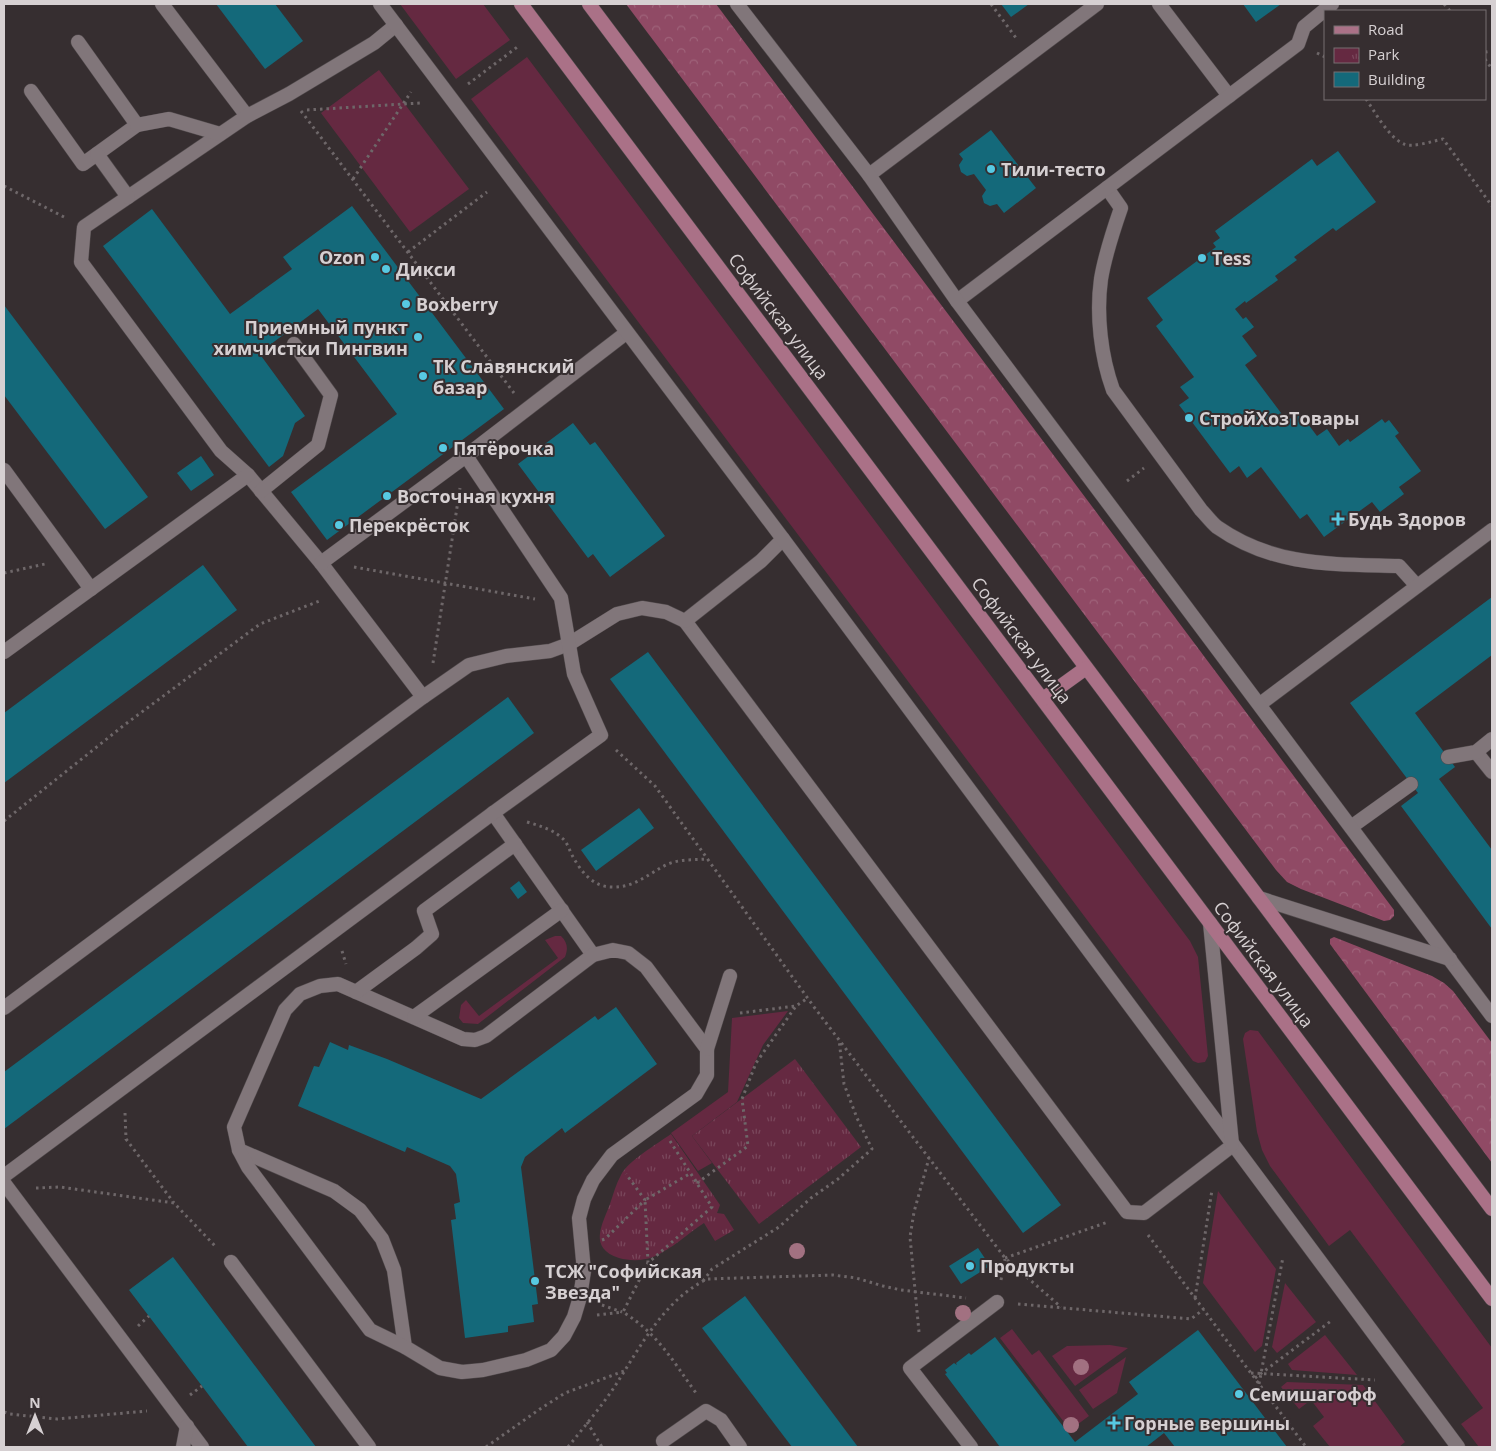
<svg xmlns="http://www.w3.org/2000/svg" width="1496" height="1451" font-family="'Open Sans',sans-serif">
	<defs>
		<pattern id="forest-crowns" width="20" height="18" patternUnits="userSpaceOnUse" patternTransform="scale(1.25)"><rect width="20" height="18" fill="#904a65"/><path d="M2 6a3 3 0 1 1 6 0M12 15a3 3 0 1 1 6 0" fill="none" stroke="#9f637a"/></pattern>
		<pattern id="park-tufts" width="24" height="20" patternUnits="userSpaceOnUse" patternTransform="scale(1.25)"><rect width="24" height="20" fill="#652941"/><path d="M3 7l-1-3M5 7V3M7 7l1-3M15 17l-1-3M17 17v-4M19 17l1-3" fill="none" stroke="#7a475c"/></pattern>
	</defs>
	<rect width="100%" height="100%" fill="#362e30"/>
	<!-- grass -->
	<g fill="#652941">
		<polygon points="400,4 483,4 510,40 456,79"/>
		<polygon points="527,57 1190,941 1198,957 1208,1056 1205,1062 1198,1063 1193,1061 471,99"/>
		<polygon points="379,70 469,189 410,232 321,113"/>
		<path d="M555 936H561C568 943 568 949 565 957L478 1024 463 1023 459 1018 461 1005 466 1000 479 1016 558 958 545 940Z"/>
		<polygon points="788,1011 763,1045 737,1102 692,1136 712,1163 698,1171 671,1133 728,1092 732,1018"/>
		<polygon points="1250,1030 1258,1031 1492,1348 1492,1447 1479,1447 1461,1424 1483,1408 1350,1230 1329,1246 1270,1166 1262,1150 1257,1132 1243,1039 1245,1033"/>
		<polygon points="1218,1191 1276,1269 1262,1346 1255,1352 1203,1283"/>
		<polygon points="1285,1283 1316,1322 1277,1353 1272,1347"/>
		<polygon points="1012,1329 1032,1355 1039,1350 1089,1416 1070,1430 1000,1338"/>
		<polygon points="1325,1335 1357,1375 1292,1370 1288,1364"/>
		<polygon points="1110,1345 1128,1348 1075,1386 1052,1356 1067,1346"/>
		<polygon points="1126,1357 1117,1393 1093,1409 1079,1390"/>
		<polygon points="1287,1382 1363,1385 1405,1442 1399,1447 1330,1447 1313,1426 1324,1417 1311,1400 1299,1409 1281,1387"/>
	</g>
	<!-- forest -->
	<g fill="url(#forest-crowns)">
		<polygon points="626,4 716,4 1394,910 1394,916 1390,920 1384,921 1301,889 1287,882 1276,870"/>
		<polygon points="1334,937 1432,976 1444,983 1453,991 1492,1043 1492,1163 1330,944 1330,939"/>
	</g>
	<!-- park -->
	<g fill="url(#park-tufts)">
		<polygon points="795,1059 861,1147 759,1224 692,1136"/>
		<path d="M671 1134 720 1205 717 1213 724 1214 734 1230 715 1241 704 1223C687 1234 672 1249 653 1257 642 1261 630 1261 619 1258 588 1248 602 1225 610 1204 613 1195 616 1184 621 1175 628 1161 657 1144 671 1134Z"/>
	</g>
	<!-- building -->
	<g fill="#14697a">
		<polygon points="216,4 275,4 303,41 265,69"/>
		<polygon points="1001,4 1029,4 1011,17"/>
		<polygon points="1243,4 1281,4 1256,22"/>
		<polygon points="991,130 1036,188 1004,213 997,204 990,206 984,203 982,196 986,190 974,174 967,176 961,172 959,165 963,159 959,154"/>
		<polygon points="1338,151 1376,202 1336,231 1333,228 1294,257 1297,260 1275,276 1278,280 1246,303 1245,301 1235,309 1243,319 1246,317 1254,327 1242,336 1257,356 1245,365 1287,421 1299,412 1317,436 1327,429 1339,446 1348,439 1350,442 1382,419 1385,423 1389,420 1399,433 1395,436 1421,471 1399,487 1404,494 1380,512 1372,502 1324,537 1307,514 1300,519 1261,467 1247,478 1239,466 1230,473 1189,418 1179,405 1189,398 1180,387 1194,377 1156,326 1163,320 1147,298 1216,247 1213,243 1220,238 1215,231 1312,159 1317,166"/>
		<polygon points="352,206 504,409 327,540 291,492 397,414 318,309 259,353 305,416 295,423 283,456 269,467 103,246 152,209 230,314 292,269 283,257"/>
		<polygon points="4,305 148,497 105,529 4,395"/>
		<polygon points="573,423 590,445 595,442 665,536 610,577 593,554 588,558 518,464"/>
		<polygon points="201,456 214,475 191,491 177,473"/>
		<polygon points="203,565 237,610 4,783 4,713"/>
		<polygon points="1492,597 1492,655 1415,713 1455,767 1439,779 1492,850 1492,929 1401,806 1418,793 1350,703"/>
		<polygon points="648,652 1061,1205 1023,1233 610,679"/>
		<polygon points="508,697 534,733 4,1129 4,1072"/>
		<polygon points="639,808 654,828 596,871 581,850"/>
		<polygon points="519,881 527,892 518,899 510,888"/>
		<polygon points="616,1007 657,1064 565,1133 562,1128 525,1157 521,1167 538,1304 532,1305 534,1322 508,1326 508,1332 465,1338 451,1220 456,1219 454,1204 460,1202 456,1174 450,1166 407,1147 405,1152 298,1106 314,1066 319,1067 330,1042 348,1050 349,1045 387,1059 481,1099 595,1016 598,1020"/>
		<polygon points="978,1248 990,1266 961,1284 949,1266"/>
		<polygon points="173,1257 316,1447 248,1447 202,1386 129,1290"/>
		<polygon points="745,1296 858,1447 792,1447 773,1422 702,1328"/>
		<polygon points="1198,1330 1287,1447 1175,1447 1164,1433 1146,1447 1000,1447 945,1374 947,1373 945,1370 954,1363 957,1365 956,1363 969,1353 971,1355 995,1337 1075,1442 1138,1394 1129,1382"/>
	</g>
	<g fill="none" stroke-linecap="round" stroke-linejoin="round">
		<defs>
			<g id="service">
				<polyline points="162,4 247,116"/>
				<polyline points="1159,4 1229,96"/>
				<polyline points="396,25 374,43 289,94 247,116 84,227 81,262 221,451 248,475 321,563 423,697"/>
				<polyline points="31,91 83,164 137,125 78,42"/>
				<polyline points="137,125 169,119 220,134"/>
				<polyline points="97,154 128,197"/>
				<polyline points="869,175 1097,4"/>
				<path d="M1107 188 1121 208C1113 231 1105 255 1101 279 1096 315 1101 357 1113 390L1201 510C1206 515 1211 522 1217 527 1274 567 1332 564 1399 566L1417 586"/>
				<polyline points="957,301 1298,44 1304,27 1332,4"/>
				<polyline points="4,470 91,589"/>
				<polyline points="261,491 318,445 331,395 294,344"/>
				<polyline points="321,563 466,456 626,333"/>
				<polyline points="685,621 1127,1212 1144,1213 1233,1145"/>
				<polyline points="4,652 248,475"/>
				<polyline points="1260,704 1492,530"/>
				<polyline points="1476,752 1492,772"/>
				<polyline points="1448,757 1476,752 1492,739"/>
				<polyline points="493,813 593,955"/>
				<polyline points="1351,827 1411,784"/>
				<polygon points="613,950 628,953 646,967 707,1049 707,1075 696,1094 612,1155 593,1180 584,1199 579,1218 584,1271 580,1297 574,1317 564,1336 551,1350 526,1360 483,1370 462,1372 440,1368 405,1347 394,1270 382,1239 360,1210 334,1191 239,1150 234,1127 285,1010 300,994 320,986 338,984 463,1039 475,1040 486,1036 593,955"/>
				<polyline points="356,992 416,948 432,934 424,911 515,844"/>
				<polyline points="4,1008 423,697 469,665 506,656 550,651 569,644 617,614 642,608 666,612 685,621 761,561 783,539"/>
				<polyline points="414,1017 562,910"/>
				<polyline points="707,1049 730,976"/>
				<polyline points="239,1150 248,1167 370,1330 405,1347"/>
				<polyline points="4,1176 493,813 601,735 574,674 561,598 466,456"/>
				<polyline points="4,1183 202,1447"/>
				<polyline points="231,1262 369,1447"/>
				<polyline points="663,1441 706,1411 721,1420 740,1447"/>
				<polyline points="183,1447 187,1426"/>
				<polyline points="971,1447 910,1368 997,1302"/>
			</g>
			<g id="minor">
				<polyline points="380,4 783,539 1458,1447"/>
				<polyline points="737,4 869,175 957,301 1492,1016"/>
				<polyline points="1259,898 1450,959"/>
				<polyline points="1210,923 1232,1144"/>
			</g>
			<g id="primary">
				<polyline points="521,4 1492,1299"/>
				<polyline points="589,4 1492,1209"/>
				<polyline points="1043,699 1086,668"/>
			</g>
		</defs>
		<!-- service casing -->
		<use href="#service" stroke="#514a4c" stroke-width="15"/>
		<!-- minor casing -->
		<use href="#minor" stroke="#514a4c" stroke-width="15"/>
		<!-- primary casing -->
		<use href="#primary" stroke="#514a4c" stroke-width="15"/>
		<!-- path -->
		<g stroke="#6e6769" stroke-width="3" stroke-dasharray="2.5 4" stroke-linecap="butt">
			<polyline points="991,4 1016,38"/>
			<polyline points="1444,4 1450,11"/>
			<polyline points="1485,52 1492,51"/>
			<polyline points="1317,53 1325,57"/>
			<polyline points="1485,59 1492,69"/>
			<polyline points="468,84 520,45"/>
			<path d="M1366 99C1375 112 1389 138 1404 144 1412 148 1433 141 1443 139L1492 206"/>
			<polyline points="307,110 420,103"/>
			<polyline points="301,111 514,393"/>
			<polyline points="353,179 411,92"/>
			<polyline points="4,186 66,218"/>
			<polyline points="408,252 487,192"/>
			<polyline points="1127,481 1144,468"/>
			<polyline points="354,567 535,599"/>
			<polyline points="4,573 45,564"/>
			<polyline points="433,663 460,488"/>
			<polyline points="616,750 655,786 814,1007 1005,1258 1061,1307"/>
			<polyline points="4,821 123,726 260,624 322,600"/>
			<path d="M527 822C540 826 552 829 562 838 567 842 569 849 572 855 580 870 592 887 612 887 635 888 649 873 668 864 680 859 694 860 706 859"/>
			<polyline points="342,951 346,964"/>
			<polyline points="740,1013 796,1006 808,998"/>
			<polyline points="125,1113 126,1139 174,1203"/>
			<path d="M670 1141 712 1207 648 1263 623 1312C658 1334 673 1361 696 1393"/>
			<polyline points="697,1183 748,1146 742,1099 756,1063 796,1006"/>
			<polyline points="36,1188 60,1187 174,1203 217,1248"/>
			<polyline points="1148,1235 1306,1447"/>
			<polyline points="602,1240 605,1239 645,1200 626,1174"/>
			<polyline points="1005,1258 1108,1222"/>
			<polyline points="648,1263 645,1200 691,1173"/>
			<polyline points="1001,1280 1005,1259"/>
			<polyline points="703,1281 712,1269 779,1227 811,1198 838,1179 872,1149 857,1118 844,1084 839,1039"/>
			<polyline points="1195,1298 1212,1190"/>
			<polyline points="1018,1304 1191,1319 1204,1309"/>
			<polyline points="602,1305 622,1312"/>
			<polyline points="597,1315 623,1312"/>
			<polyline points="138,1326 149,1316"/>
			<polyline points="919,1332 910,1237 914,1212 929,1158"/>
			<polyline points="1251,1373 1375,1380"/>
			<polyline points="1255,1378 1331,1321"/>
			<polyline points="1259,1384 1283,1257"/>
			<polyline points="190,1395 202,1386"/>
			<polyline points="4,1412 10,1414 57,1419 147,1411"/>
			<polyline points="587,1422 602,1447"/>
			<polyline points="486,1447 540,1409 565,1393 624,1371"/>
			<path d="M568 1447C584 1427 601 1407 615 1386 641 1346 663 1301 707 1279L833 1275 856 1278 883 1286 901 1290 966 1298"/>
		</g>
		<!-- service -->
		<use href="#service" stroke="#81767a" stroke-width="14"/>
		<!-- minor -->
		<use href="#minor" stroke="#81767a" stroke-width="14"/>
		<!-- primary -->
		<use href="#primary" stroke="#aa7187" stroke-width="14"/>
	</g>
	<!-- trees -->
	<g fill="#a27181">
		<circle cx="797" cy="1251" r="8"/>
		<circle cx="963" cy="1313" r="8"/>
		<circle cx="1081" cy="1367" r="8"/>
		<circle cx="1071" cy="1425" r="8"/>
	</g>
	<!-- markers -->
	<g fill="#57c9e2" stroke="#362e30" stroke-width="2">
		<circle cx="991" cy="169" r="5"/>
		<circle cx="375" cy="257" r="5"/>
		<circle cx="1202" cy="258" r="5"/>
		<circle cx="386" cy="269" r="5"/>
		<circle cx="406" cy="304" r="5"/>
		<circle cx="418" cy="337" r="5"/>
		<circle cx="423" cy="376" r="5"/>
		<circle cx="1189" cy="418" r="5"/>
		<circle cx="443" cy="448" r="5"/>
		<circle cx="387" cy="496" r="5"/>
		<path d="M1335.5 511.5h5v5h5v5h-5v5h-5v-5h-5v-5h5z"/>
		<circle cx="339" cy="525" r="5"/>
		<circle cx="970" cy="1266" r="5"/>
		<circle cx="535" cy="1281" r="5"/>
		<circle cx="1239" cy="1394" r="5"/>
		<path d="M1111.5 1415.5h5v5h5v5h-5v5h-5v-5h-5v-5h5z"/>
	</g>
	<g text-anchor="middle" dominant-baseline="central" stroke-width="4" stroke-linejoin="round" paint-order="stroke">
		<!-- poi labels -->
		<g font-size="18" font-weight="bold" fill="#d6d0d2" stroke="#362e30" text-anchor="start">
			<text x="1001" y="169">Тили-тесто</text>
			<text x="365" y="257" text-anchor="end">Ozon</text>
			<text x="1212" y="258">Tess</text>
			<text x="396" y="269">Дикси</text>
			<text x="416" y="304">Boxberry</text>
			<text x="408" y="327" text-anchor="end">Приемный пункт<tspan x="408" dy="21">химчистки Пингвин</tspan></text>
			<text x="433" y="366">ТК Славянский<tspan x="433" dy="21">базар</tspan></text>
			<text x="1199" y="418">СтройХозТовары</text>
			<text x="453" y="448">Пятёрочка</text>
			<text x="397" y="496">Восточная кухня</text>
			<text x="1348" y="519">Будь Здоров</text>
			<text x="349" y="525">Перекрёсток</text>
			<text x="980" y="1266">Продукты</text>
			<text x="545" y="1271">ТСЖ "Софийская<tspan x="545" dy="21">Звезда"</tspan></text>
			<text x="1249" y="1394">Семишагофф</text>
			<text x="1124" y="1423">Горные вершины</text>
		</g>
		<!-- street labels -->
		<g font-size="18" fill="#d6d0d2" stroke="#362e30">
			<text transform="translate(779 316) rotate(53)">Софийская улица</text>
			<text transform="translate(1022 640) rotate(53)">Софийская улица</text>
			<text transform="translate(1264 964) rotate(53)">Софийская улица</text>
		</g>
	</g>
	<!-- border -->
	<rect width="1496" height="1451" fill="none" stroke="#d6d0d2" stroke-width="10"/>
	<!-- legend -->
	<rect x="1324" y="10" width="162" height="90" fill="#362e30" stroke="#766f71"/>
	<rect x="1334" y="26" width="25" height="8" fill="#aa7187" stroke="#766f71"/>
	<text x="1368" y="35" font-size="15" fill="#d6d0d2">Road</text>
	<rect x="1334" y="48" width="25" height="15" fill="url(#park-tufts)" stroke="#766f71"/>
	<text x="1368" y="60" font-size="15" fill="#d6d0d2">Park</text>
	<rect x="1334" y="72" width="25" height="15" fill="#14697a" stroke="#766f71"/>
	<text x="1368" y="85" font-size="15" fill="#d6d0d2">Building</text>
	<!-- north arrow -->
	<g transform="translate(35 1416)" stroke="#362e30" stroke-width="4" paint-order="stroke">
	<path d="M0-4L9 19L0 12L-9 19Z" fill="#d6d0d2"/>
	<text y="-8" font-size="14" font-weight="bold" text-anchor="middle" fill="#d6d0d2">N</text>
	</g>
</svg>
